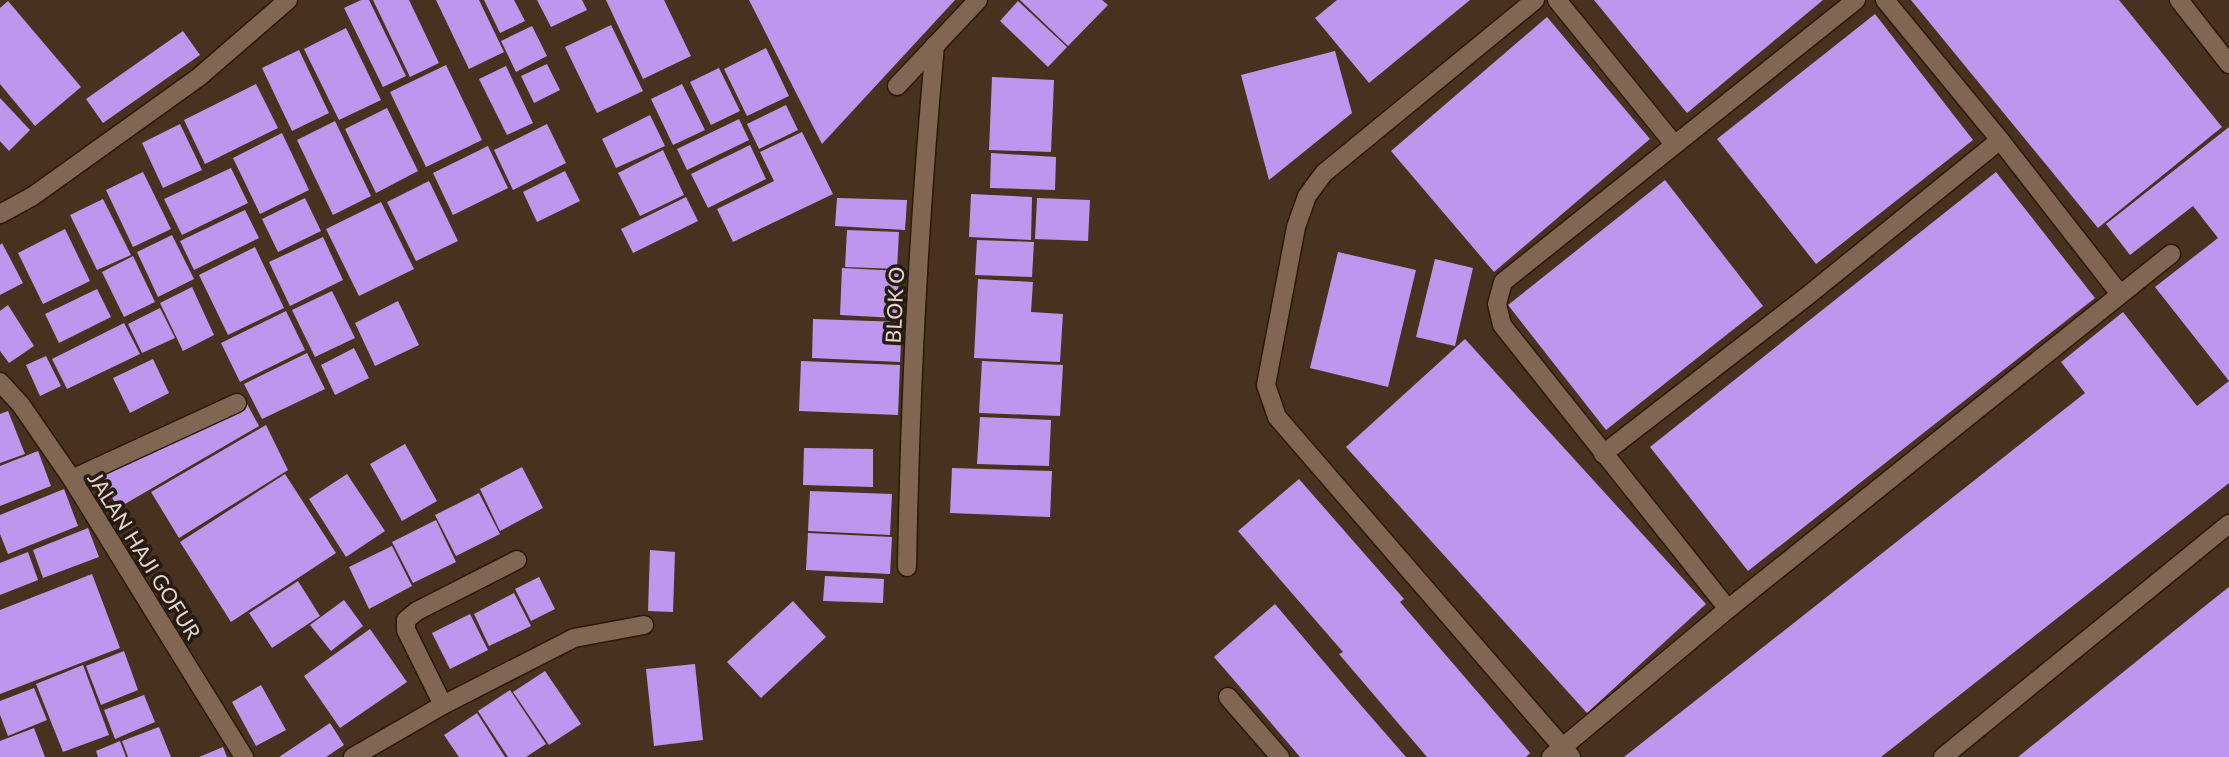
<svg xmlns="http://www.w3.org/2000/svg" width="2229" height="757" font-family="Lato,sans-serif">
	<rect width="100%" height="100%" fill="#48311e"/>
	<!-- building -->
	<g fill="#bd97ee">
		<polygon points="361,0 369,0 406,76 383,87 344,8"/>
		<polygon points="373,0 409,0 439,63 410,77"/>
		<polygon points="436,0 479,0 504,52 469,69"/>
		<polygon points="484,0 514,0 525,21 500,33"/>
		<polygon points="537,0 582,0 587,10 551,27"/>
		<polygon points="606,0 664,0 691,56 643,79"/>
		<polygon points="749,0 955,0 822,144"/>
		<polygon points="1020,0 1102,0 1108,5 1068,46"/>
		<polygon points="1337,0 1470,0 1369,83 1315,18"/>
		<polygon points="1594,0 1823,0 1687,113"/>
		<polygon points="1911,0 2119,0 2222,127 2098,228"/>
		<polygon points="8,1 81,87 35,126 0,84 0,8"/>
		<polygon points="1018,1 1067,47 1048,67 1000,21"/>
		<polygon points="1875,14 1973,140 1816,264 1717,139"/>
		<polygon points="1547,17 1650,139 1494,272 1391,151"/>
		<polygon points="611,25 643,91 597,113 565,47"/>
		<polygon points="532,26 547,56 516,72 501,41"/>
		<polygon points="346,28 381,100 339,120 304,49"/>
		<polygon points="183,31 200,55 103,123 86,99"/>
		<polygon points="766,48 789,96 747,116 724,69"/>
		<polygon points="299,50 329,113 292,131 262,68"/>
		<polygon points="1335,51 1352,113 1269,180 1241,75"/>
		<polygon points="547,64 560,90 534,103 521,76"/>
		<polygon points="446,65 482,140 426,167 390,92"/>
		<polygon points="506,66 533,123 507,135 479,79"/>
		<polygon points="719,68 740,111 711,125 690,82"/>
		<polygon points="992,77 1054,80 1051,152 989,150"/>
		<polygon points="256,84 278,128 205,164 184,120"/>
		<polygon points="682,84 705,130 673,145 651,99"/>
		<polygon points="0,98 30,130 9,151 0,141"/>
		<polygon points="786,105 798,130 759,149 747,124"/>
		<polygon points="387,108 418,171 376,193 345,129"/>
		<polygon points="650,115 665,146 616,168 602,139"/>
		<polygon points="739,119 749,140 687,170 677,149"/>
		<polygon points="335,121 371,196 333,215 297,140"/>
		<polygon points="180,124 202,170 163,188 142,143"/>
		<polygon points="547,124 566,163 513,190 494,150"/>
		<polygon points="2229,127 2229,381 2155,287 2218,238 2193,206 2130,255 2106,224"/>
		<polygon points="802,132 833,194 733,242 717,209 774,181 760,152"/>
		<polygon points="282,133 309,190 260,214 233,158"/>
		<polygon points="750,145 766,179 708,208 691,174"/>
		<polygon points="488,146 508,188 453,215 433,173"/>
		<polygon points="663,150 684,195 640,216 618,173"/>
		<polygon points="991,153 1056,157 1055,190 990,188"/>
		<polygon points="231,168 248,203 182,235 164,199"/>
		<polygon points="565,171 580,201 537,222 523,192"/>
		<polygon points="143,172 171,229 133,247 106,190"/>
		<polygon points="1996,172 2095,298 1748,571 1650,447"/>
		<polygon points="1665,180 1763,306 1606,430 1508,305"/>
		<polygon points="429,181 458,241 416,261 387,202"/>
		<polygon points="971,194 1032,197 1031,240 969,237"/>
		<polygon points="686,197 698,221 633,253 621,229"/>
		<polygon points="305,198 321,231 278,252 262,219"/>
		<polygon points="837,198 907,200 905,230 835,226"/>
		<polygon points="1037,198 1090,200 1088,241 1035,239"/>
		<polygon points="103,199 131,255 97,270 70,215"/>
		<polygon points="381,202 414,269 359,296 326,229"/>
		<polygon points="245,210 259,238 194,270 180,241"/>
		<polygon points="65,229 90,281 43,304 18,253"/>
		<polygon points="847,230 899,232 897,269 845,267"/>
		<polygon points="172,235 194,279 158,297 137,252"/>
		<polygon points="323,237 343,280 290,306 269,262"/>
		<polygon points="977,240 1034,242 1032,277 975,275"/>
		<polygon points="2,243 23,283 0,295 0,245"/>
		<polygon points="255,247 284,308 228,335 199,275"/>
		<polygon points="1338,252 1416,270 1388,387 1310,368"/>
		<polygon points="133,256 155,302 124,317 102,272"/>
		<polygon points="1435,259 1473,268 1455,346 1416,337"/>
		<polygon points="842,268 899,271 897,318 840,315"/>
		<polygon points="978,279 1033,282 1031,312 1063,314 1060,362 974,358"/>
		<polygon points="192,287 214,335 183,351 160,303"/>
		<polygon points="97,289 111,317 59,343 45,314"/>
		<polygon points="332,291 355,338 315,357 292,310"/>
		<polygon points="398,301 419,345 375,366 355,323"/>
		<polygon points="8,305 34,346 9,363 0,351 0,311"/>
		<polygon points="160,308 175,338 142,353 128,324"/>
		<polygon points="286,311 305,350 240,382 221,343"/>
		<polygon points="2123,312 2197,406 2229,381 2229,483 1881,757 1624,757 2085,393 2061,362"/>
		<polygon points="813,319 902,322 900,362 812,358"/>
		<polygon points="124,323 140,354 67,389 52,359"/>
		<polygon points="1465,339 1706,604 1587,713 1346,447"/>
		<polygon points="354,348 369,378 335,395 321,365"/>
		<polygon points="307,353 325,389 262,419 244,384"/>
		<polygon points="46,356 61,386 40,396 26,365"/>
		<polygon points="153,359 169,393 130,413 113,378"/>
		<polygon points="801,361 900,365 898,415 799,411"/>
		<polygon points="982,361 1063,365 1060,416 979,413"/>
		<polygon points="247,404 259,426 118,508 98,473"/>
		<polygon points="8,411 25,454 0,463 0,414"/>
		<polygon points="980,417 1051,420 1049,466 977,464"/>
		<polygon points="266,425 288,470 179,538 151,492"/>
		<polygon points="405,444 437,501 402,521 370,464"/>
		<polygon points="804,448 873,449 873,487 803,485"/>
		<polygon points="38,451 51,486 0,506 0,466"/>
		<polygon points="522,467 543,508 500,531 480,489"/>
		<polygon points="952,468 1052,471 1050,517 950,513"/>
		<polygon points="285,474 336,553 231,622 180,542"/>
		<polygon points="347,474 385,531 346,557 309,499"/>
		<polygon points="1299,479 1404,599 1400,602 1530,753 1526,757 1427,757 1339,654 1343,652 1238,531"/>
		<polygon points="64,489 78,526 8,554 0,534 0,515"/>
		<polygon points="810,491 892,494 890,535 808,531"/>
		<polygon points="479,493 500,534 456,556 435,515"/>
		<polygon points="436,520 456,562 413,583 392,542"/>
		<polygon points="88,528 99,557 43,578 33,550"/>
		<polygon points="808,533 892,537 890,574 806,570"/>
		<polygon points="392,546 412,586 369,609 349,567"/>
		<polygon points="650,550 675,552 673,612 648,611"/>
		<polygon points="28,552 38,580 0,595 0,563"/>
		<polygon points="92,574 120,648 0,694 0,610"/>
		<polygon points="825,576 884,579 883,603 823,601"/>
		<polygon points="539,577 555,609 531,621 515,589"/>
		<polygon points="298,581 320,616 272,648 249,613"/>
		<polygon points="2229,587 2229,757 2018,757 2200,610"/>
		<polygon points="514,593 531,626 489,646 474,614"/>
		<polygon points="344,600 363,626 331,651 310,625"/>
		<polygon points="793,601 826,637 761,698 727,662"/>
		<polygon points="1275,604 1352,695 1406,757 1300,757 1266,717 1214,657"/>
		<polygon points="470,614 488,650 450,669 432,633"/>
		<polygon points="370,629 407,682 340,728 304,676"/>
		<polygon points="124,651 138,690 101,705 86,666"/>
		<polygon points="695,664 703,740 654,746 646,669"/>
		<polygon points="83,665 109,735 63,752 36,684"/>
		<polygon points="545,671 581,724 549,745 513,692"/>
		<polygon points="261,685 286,730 256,746 232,702"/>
		<polygon points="34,688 47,720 8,736 0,715 0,701"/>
		<polygon points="510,690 546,744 526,757 508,757 478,711"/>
		<polygon points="144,695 155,722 115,739 104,710"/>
		<polygon points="477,713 505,757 459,757 444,735"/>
		<polygon points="330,723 344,745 326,757 279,757"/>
		<polygon points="159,727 171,757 128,757 122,741"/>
		<polygon points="34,728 45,757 0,757 0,741"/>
		<polygon points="120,741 126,757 98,757 96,751"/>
		<polygon points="223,747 227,757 199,757"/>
	</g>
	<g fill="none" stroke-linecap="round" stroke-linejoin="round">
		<defs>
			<g id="minor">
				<polyline points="1535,0 1324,173 1307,196 1296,227 1266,385 1277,417 1571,757"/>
				<polyline points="1557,0 1674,144"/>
				<polyline points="1885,0 2000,140 2120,294"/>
				<polyline points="2179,0 2229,64"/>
				<polyline points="897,86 978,0"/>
				<polyline points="0,214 33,196 199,77 288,0"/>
				<polyline points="1603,454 1806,297 2000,140"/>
				<polyline points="72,479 237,403"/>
				<path d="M907 567C910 393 919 218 935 45"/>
				<polyline points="1728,609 1502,325 1497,304 1503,282 1856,0"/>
				<polyline points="1228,697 1280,757"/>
				<polyline points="443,705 406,630 406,620 417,611 517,560"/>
				<polyline points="353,757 443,705 574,638 644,625"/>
				<polyline points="1551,757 1728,609 2171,254"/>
				<polyline points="1943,757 2229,524"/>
			</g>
			<polyline id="tertiary" points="0,382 21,405 72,479 244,757"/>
		</defs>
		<!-- minor casing -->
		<use href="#minor" stroke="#2d1806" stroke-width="21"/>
		<!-- tertiary casing -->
		<use href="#tertiary" stroke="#2d1806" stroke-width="21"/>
		<!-- minor -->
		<use href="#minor" stroke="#816753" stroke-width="18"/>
		<!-- tertiary -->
		<use href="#tertiary" stroke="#816753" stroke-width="18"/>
	</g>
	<g text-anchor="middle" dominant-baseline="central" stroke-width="7" stroke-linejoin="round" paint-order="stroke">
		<!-- street labels -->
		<g font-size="21" fill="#e7d8cd" stroke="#261b13">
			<text transform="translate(894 305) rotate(-87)">BLOK O</text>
			<text transform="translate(145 555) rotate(58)">JALAN HAJI GOFUR</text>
		</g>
	</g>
</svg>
